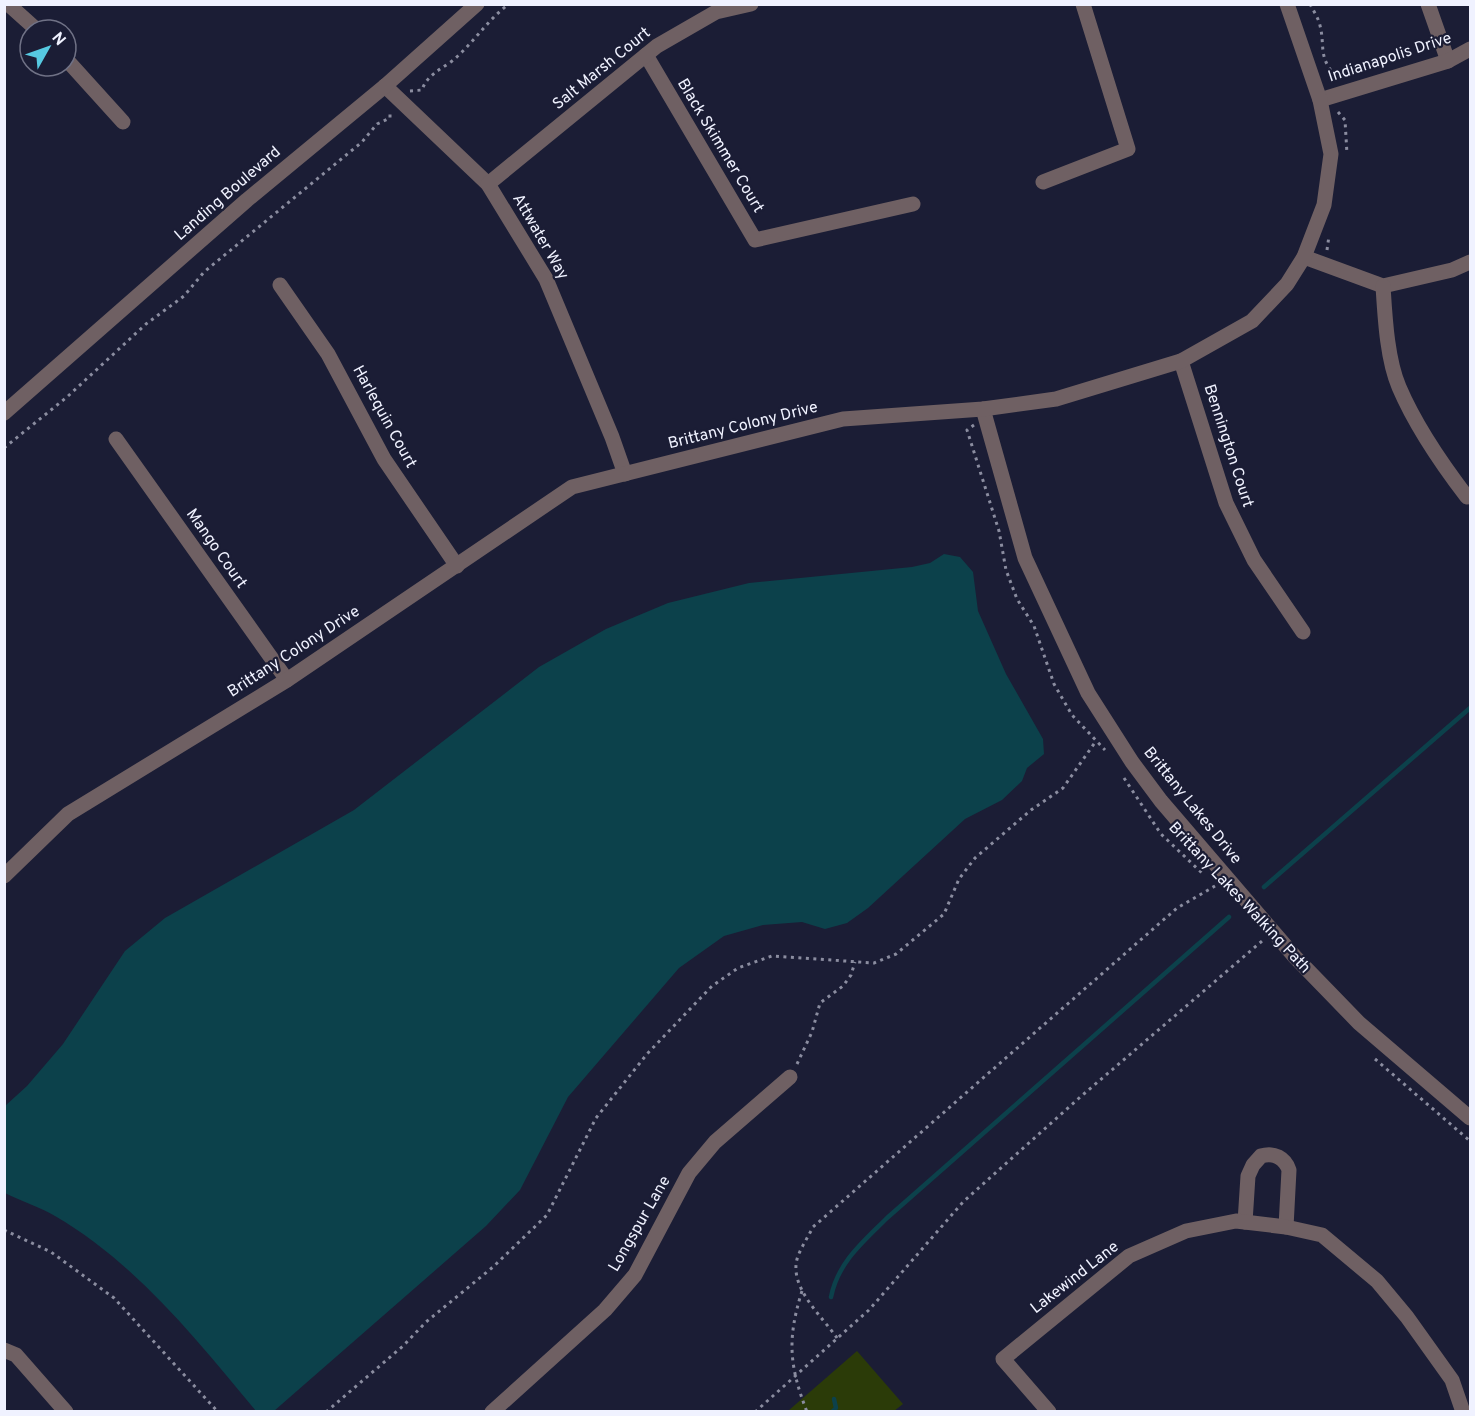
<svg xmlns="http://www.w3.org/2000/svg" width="1475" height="1416" font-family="Overpass,sans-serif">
	<rect width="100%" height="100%" fill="#1b1d35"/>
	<!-- green -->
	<polygon fill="#2b3b08" points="857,1351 903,1404 894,1411 788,1411"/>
	<!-- water -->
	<path fill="#0c414b" d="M944 554 960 557 973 572 978 611 1006 674 1043 739 1044 754 1027 768 1022 781 1002 800 965 819 868 908 847 923 825 929 802 922 763 925 724 936 679 968 568 1097 520 1190 486 1226 274 1411H256C197 1340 136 1263 55 1216 40 1207 21 1201 5 1193V1106L27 1086 63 1044 125 951 165 918 354 810 539 667 606 629 668 603 749 583 912 567 930 563Z"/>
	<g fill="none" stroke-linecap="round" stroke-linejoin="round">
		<!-- stream -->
		<g stroke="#0c414b" stroke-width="4.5">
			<polyline points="1264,887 1470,708"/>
			<path d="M831 1297C838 1262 863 1242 887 1218L1229 917"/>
			<polyline points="832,1412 836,1408 834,1399"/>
		</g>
		<!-- path -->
		<g stroke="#8b8da0" stroke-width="3" stroke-dasharray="3 4.5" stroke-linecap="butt">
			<path d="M1310 4C1313 10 1317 16 1319 22 1326 44 1317 56 1335 75L1331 82"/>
			<path d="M410 91 422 90C427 75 440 70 452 61 473 44 487 20 509 4"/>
			<polyline points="1338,112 1345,120 1347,154"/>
			<polyline points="1327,250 1329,236"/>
			<polyline points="974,425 967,430 999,531 1006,570 1017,599 1034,626 1054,684 1072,715 1105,750"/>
			<polyline points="4,448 67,397 146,324 184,296 204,272 362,142 377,124 390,118 390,110"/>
			<polyline points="1124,778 1161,834 1203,874"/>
			<polyline points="1375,1059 1470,1141"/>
			<polyline points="797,1064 812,1032 820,1003 843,986 851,975 855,962"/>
			<polyline points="4,1230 51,1252 114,1298 218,1412"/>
			<path d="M802 1291C787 1339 789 1365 807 1412"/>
			<path d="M837 1338C822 1316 787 1286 798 1256 802 1246 808 1237 813 1227L1177 908 1215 886"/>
			<polyline points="326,1412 403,1346 426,1322 493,1267 547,1215 596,1118 647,1054 712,986 738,968 772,956 874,963 896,954 944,914 959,879 975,858 1031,810 1063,788 1096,741"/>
			<polyline points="755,1412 869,1310 963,1202 1078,1099 1262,941"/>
		</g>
		<!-- minor -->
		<g stroke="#6f6063" stroke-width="15">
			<polyline points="8,4 37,30"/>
			<polyline points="1428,4 1448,61"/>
			<polyline points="646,55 755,240 913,204"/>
			<polyline points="66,59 123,122"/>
			<polyline points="385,86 488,184 546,279 612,437 625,474"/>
			<polyline points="1320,100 1448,61 1470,49"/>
			<polyline points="1043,182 1128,149 1083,4"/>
			<polyline points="488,184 657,46 716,12 751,4"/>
			<polyline points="1304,257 1383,286 1452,270 1470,262"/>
			<polyline points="280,285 328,354 384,459 457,566"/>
			<path d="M1383 286C1385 317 1387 359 1399 387 1416 427 1441 463 1467 497"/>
			<polyline points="1181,361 1226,503 1254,560 1303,632"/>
			<polyline points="983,409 1025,558 1088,693 1132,762 1161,801 1295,957 1359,1023 1470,1118"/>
			<polyline points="4,413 247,200 385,86 477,4"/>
			<polyline points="116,439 287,680"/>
			<polyline points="4,876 68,814 287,680 572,487 843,419 983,409 1056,399 1181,361 1252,321 1287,284 1304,257 1324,205 1331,154 1320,100 1287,4"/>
			<path d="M1245 1222 1248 1176 1253 1165 1261 1156C1274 1152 1285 1158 1289 1170L1286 1227"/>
			<polyline points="4,1350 16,1355 66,1412"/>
			<polyline points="492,1412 605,1310 635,1275 689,1173 715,1142 790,1077"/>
			<polyline points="1049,1412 1003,1359 1129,1256 1186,1231 1236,1221 1286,1227 1322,1235 1377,1281 1407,1317 1452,1380 1463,1412"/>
		</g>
	</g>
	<g text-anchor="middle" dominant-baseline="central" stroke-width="4.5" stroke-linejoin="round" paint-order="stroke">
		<!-- street labels -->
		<g font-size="16" fill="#f0f2ff" stroke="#1b1d35">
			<text transform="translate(1390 58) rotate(-18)">Indianapolis Drive</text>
			<text transform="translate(602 69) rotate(-39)">Salt Marsh Court</text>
			<text transform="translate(720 146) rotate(59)">Black Skimmer Court</text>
			<text transform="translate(228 194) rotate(-41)">Landing Boulevard</text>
			<text transform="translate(540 237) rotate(60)">Attwater Way</text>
			<text transform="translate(384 417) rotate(61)">Harlequin Court</text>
			<text transform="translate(743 426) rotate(-14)">Brittany Colony Drive</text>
			<text transform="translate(1228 446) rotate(72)">Bennington Court</text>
			<text transform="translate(216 549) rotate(55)">Mango Court</text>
			<text transform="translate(294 652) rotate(-33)">Brittany Colony Drive</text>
			<text transform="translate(1192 806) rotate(51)">Brittany Lakes Drive</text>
			<text transform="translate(1239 898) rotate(47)">Brittany Lakes Walking Path</text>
			<text transform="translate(640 1224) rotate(-60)">Longspur Lane</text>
			<text transform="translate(1075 1278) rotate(-38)">Lakewind Lane</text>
		</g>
	</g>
	<!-- border -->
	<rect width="1475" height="1416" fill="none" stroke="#f0f2ff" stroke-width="12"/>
	<!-- north arrow -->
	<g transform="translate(48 48) rotate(50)"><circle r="28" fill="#1b1d35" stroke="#707286" stroke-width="1.5"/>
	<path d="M0-4.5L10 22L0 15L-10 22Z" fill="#56c9e1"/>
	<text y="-9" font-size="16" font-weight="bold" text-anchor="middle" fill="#f0f2ff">N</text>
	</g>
</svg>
